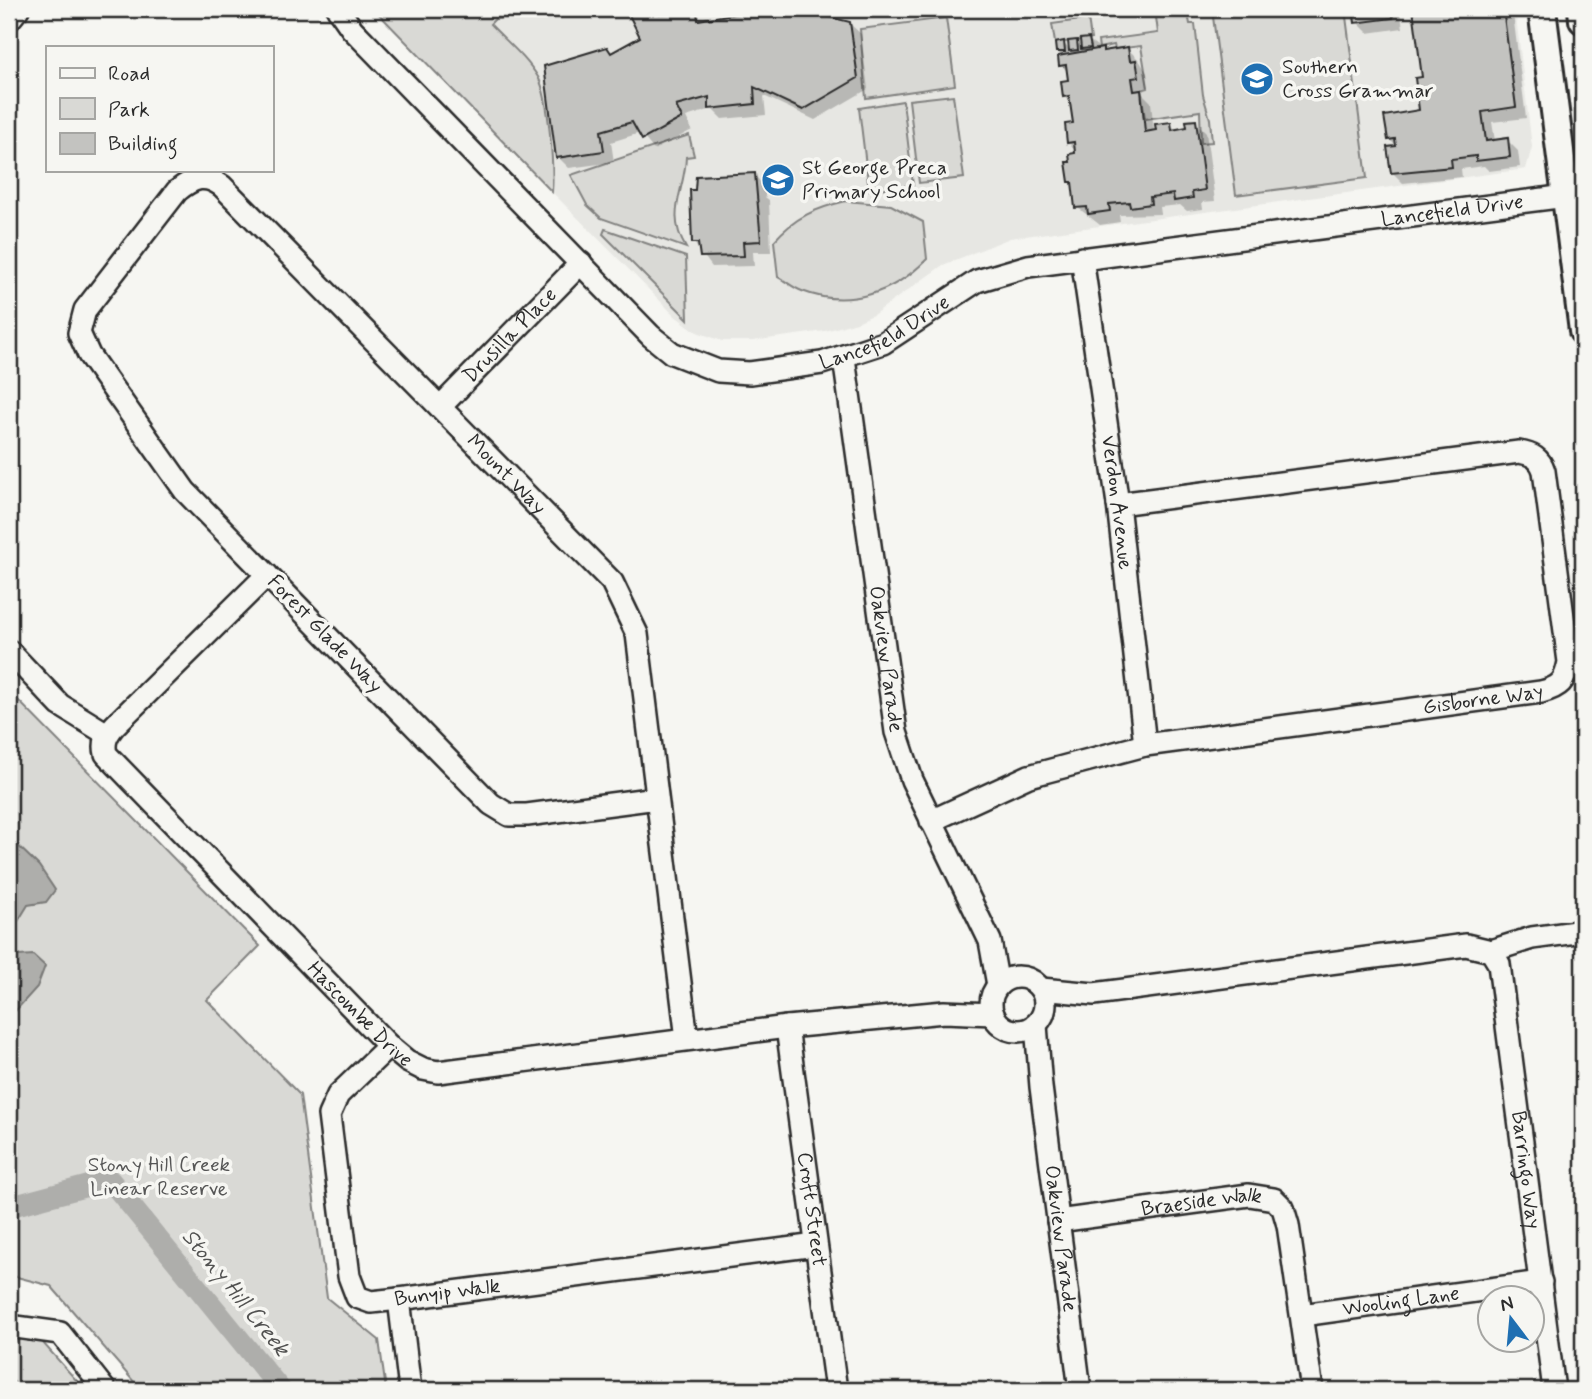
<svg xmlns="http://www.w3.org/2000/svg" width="1592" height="1399" font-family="Mynerve,sans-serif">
	<rect width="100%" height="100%" fill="#f6f6f2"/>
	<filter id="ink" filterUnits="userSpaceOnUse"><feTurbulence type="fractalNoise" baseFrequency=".0143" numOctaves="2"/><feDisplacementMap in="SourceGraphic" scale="14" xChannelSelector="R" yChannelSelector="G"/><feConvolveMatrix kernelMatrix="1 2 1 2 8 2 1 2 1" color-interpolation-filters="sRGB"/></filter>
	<g filter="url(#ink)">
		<!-- built -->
		<polygon fill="#e7e7e3" points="576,9 1515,9 1532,147 1526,169 1010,238 943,265 873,315 857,322 825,331 753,341 722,341 697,332 675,316 552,192 554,168 490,24 495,19"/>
		<!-- green -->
		<g fill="#d9d9d5" stroke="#828280" stroke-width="2">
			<path d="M374 9H576L495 19 490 24C507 42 526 57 538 77 549 96 554 169 552 192Z"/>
			<polygon points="858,9 928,9 859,16"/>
			<polygon points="1155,9 1187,9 1190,24 1195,24 1203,95 1210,119 1212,142 1201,143 1200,111 1145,119 1141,90 1148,88 1141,46 1115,49 1114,45 1099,48 1098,41 1158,33"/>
			<polygon points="1212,9 1345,9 1367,178 1236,195"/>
			<polygon points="946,18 955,85 866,98 860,29"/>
			<polygon points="1088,19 1091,39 1055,43 1052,24"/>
			<polygon points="953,95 964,178 919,183 909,100"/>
			<polygon points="903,101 913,185 869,190 859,108"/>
			<path d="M689 135 694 156 686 157C685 191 665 213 686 248L601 218 587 205 571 175Z"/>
			<path d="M846 201 891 205 923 222 927 259C894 293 848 309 802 291 793 288 786 281 778 277L774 241C795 217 816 208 846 201Z"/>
			<polygon points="605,229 686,257 688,319 603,234"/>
			<polygon points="9,691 260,946 207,1000 300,1095 327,1298 379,1340 386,1390 141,1390 51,1286 9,1275"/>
			<polygon points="31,1333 36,1335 85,1390 21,1390 9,1377 9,1345"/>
		</g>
		<!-- water -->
		<polygon fill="#aeaeab" stroke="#7a7a78" stroke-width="2" points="9,837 39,866 55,890 46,902 28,905 12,931 11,947 19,956 33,955 45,966 37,987 9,1018"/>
		<!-- shadow -->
		<g fill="#0003">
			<polygon points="767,9 814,9 806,13 849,23 861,34 868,89 815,120 764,96 766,115 722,119 712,109 686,117 692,130 654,150 640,133 611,142 614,162 569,168 558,157 612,54 696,14 704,21"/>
			<polygon points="1355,9 1400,9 1403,28 1368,33 1357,22"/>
			<polygon points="1415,9 1508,9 1513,14 1526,118 1492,122 1495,141 1507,140 1518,151 1520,167 1489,171 1484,166 1461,169 1462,177 1403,183 1392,172 1397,147 1389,139 1421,111 1424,78"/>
			<polygon points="1089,40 1105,52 1128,49 1139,60 1147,73 1149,87 1142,88 1143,94 1151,102 1154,132 1170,124 1177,131 1189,129 1195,121 1206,132 1215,201 1202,202 1203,209 1187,211 1180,205 1160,207 1161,214 1119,215 1120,222 1100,225 1077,207 1068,164 1077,154 1069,142 1075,124 1072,104 1065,96 1070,81 1069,73 1061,65 1063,57 1058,52 1063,43 1071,51 1070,42 1076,42 1083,49"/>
			<polygon points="754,175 765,186 765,197 769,200 771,252 753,252 754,266 712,267 694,243"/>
			<polygon points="9,460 16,471 9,476"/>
		</g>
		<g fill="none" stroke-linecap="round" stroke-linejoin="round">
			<!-- canal -->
			<polyline stroke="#aeaeab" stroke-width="21" points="9,1207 110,1180 281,1390"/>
		</g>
		<!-- building -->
		<g fill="#c3c3c0" stroke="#2b2b2b" stroke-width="2">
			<polygon points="763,9 798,9 850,22 858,78 803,110 754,87 755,104 709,109 709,97 676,106 682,118 642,140 632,122 601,131 604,151 556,158 544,66 607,47 611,53 640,37 629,15 697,12 698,20"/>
			<polygon points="1353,9 1392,9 1393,18 1355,23"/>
			<polygon points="1413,9 1503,9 1516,107 1482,112 1486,141 1508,138 1510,157 1476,161 1476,156 1451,159 1452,167 1391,173 1387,147 1396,146 1395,139 1388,140 1384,116 1419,110 1415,78 1422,77"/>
			<polygon points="1089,38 1091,48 1081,49 1080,39"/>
			<polygon points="1077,40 1078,50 1069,51 1068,41"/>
			<polygon points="1064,41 1065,52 1056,52 1055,43"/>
			<polygon points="1128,47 1130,61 1136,60 1139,77 1132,78 1134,91 1141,90 1145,132 1156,130 1155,124 1171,122 1172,130 1187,127 1186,121 1196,120 1205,190 1192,192 1193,198 1174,201 1173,194 1150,197 1151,204 1130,207 1129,202 1109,204 1110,211 1088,214 1087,207 1075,208 1072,182 1069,182 1066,162 1070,162 1069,154 1075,153 1074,142 1067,143 1065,124 1073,123 1069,96 1063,97 1061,81 1068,80 1066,65 1059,66 1058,56 1103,48 1103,51"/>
			<polygon points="755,173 761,241 743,242 744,256 700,257 698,243 692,243 690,190 695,190 696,176"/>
		</g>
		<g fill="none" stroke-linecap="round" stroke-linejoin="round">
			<defs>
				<g id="minor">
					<path id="s1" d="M338 9 352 29 651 336 672 353 718 371 750 373 822 363 883 343 977 281 1028 266 1566 196"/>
					<polyline points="9,20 18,9"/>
					<path id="s2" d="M1082 258 1118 504 1145 745"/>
					<path id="s3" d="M844 358 896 732 912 780 990 941 998 985"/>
					<path id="s4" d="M440 407 581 263"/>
					<path id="s5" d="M267 575 115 725C107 734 103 742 106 754L389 1046 407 1061 423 1069 438 1072 787 1027 944 1012 993 1014"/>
					<polyline points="9,651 60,705 107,734"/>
					<path id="s6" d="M657 798 527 815H509L491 804 185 491 89 355 79 333 85 310 177 191C193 178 205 173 222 186L612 582 637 634 687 1039"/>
					<path id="s7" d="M931 821 1029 776 1145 745 1541 692C1560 687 1565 682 1569 662L1544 471C1540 458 1532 454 1519 452L1118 504"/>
					<polyline points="1491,951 1532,938 1583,931"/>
					<circle cx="1018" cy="1004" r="27"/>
					<path id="s8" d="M1041 989 1094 994 1466 945 1491 951 1499 964 1554 1390"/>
					<path id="s9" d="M1036 1025 1041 1087 1080 1390"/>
					<path id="s10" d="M787 1027 836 1390"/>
					<path id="s11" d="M389 1046 338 1095 329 1115 349 1276 357 1297 371 1302 399 1299 816 1245"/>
					<path id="s12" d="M1058 1221 1249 1195 1274 1199 1283 1208 1288 1225 1312 1390"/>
					<polyline points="399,1299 410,1390"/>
					<path id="s13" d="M1302 1315 1541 1282"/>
					<polyline points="9,1326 60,1333 105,1390"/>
				</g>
				<g id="major">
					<polyline points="1542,9 1583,331"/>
					<polyline points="1582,9 1583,20"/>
				</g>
			</defs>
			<!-- minor casing -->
			<use href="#minor" stroke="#2b2b2b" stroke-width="26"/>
			<!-- major casing -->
			<use href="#major" stroke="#2b2b2b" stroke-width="32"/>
			<!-- minor -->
			<use href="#minor" stroke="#f6f6f2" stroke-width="21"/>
			<!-- major -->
			<use href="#major" stroke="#f6f6f2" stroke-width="26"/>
		</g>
	</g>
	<!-- icons -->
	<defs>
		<symbol id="school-disc" viewBox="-11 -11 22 22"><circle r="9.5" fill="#1f6fb2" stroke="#f6f6f2"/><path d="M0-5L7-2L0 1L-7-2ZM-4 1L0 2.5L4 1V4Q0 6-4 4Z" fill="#fff"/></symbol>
	</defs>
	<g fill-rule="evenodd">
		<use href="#school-disc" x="1238" y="60" width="38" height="38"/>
		<use href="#school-disc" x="759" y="161" width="38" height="38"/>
	</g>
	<g text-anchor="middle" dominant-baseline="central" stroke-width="7" stroke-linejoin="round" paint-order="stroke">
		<!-- poi labels -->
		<g font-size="21" fill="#2b2b2b" stroke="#f6f6f2" text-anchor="start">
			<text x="1282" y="67">Southern<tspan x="1282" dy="24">Cross Grammar</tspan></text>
			<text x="802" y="168">St George Preca<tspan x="802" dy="24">Primary School</tspan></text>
		</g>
		<!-- street labels -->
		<g font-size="21" fill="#2b2b2b" stroke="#f6f6f2">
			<text stroke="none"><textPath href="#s1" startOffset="1292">Lancefield Drive</textPath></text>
			<text stroke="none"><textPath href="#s1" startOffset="704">Lancefield Drive</textPath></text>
			<text stroke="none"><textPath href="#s4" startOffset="100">Drusilla Place</textPath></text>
			<text stroke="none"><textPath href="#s6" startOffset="1428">Mount Way</textPath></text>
			<text stroke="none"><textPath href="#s2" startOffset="247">Verdon Avenue</textPath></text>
			<text transform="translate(325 634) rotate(46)">Forest Glade Way</text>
			<text stroke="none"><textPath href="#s3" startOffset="304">Oakview Parade</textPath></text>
			<text stroke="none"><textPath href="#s7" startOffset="569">Gisborne Way</textPath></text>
			<text stroke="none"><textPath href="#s5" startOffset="609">Hascombe Drive</textPath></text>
			<text stroke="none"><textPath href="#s8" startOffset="677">Barringo Way</textPath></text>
			<text stroke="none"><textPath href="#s12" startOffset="145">Braeside Walk</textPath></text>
			<text stroke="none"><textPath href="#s10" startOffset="184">Croft Street</textPath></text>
			<text stroke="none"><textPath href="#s9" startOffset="215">Oakview Parade</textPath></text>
			<text stroke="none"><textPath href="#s11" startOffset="369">Bunyip Walk</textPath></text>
			<text stroke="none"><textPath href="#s13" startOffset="100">Wooling Lane</textPath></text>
		</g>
		<!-- park labels -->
		<g font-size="21" fill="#565656" stroke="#f6f6f2">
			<text x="159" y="1165">Stony Hill Creek<tspan x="159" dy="24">Linear Reserve</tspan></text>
		</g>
		<!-- water labels -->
		<g font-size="23" font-style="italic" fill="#525251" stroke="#f6f6f2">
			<text transform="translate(235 1293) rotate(51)">Stony Hill Creek</text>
		</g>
	</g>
	<!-- margin -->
	<rect width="1592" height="1399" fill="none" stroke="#f6f6f2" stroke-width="35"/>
	<rect x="18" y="18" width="1557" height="1364" fill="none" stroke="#2b2b2b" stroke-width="2.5" filter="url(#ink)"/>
	<!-- legend -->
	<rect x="46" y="46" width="228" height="126" fill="#f6f6f2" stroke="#a5a5a2" stroke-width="2"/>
	<rect x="60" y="68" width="35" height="10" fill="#f6f6f2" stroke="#a5a5a2" stroke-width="2"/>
	<text x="108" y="80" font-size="21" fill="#2b2b2b">Road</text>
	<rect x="60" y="98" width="35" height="21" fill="#d9d9d5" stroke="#a5a5a2" stroke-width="2"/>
	<text x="108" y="116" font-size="21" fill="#2b2b2b">Park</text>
	<rect x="60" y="133" width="35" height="21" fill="#c3c3c0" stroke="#a5a5a2" stroke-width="2"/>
	<text x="108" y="150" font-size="21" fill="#2b2b2b">Building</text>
	<!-- north arrow -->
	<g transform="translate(1511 1319) rotate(344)"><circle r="33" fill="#f6f6f2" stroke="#a5a5a2" stroke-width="2"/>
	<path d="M0-5L12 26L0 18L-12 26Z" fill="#1f6fb2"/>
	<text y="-10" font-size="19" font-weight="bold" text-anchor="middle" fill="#2b2b2b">N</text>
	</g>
</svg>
